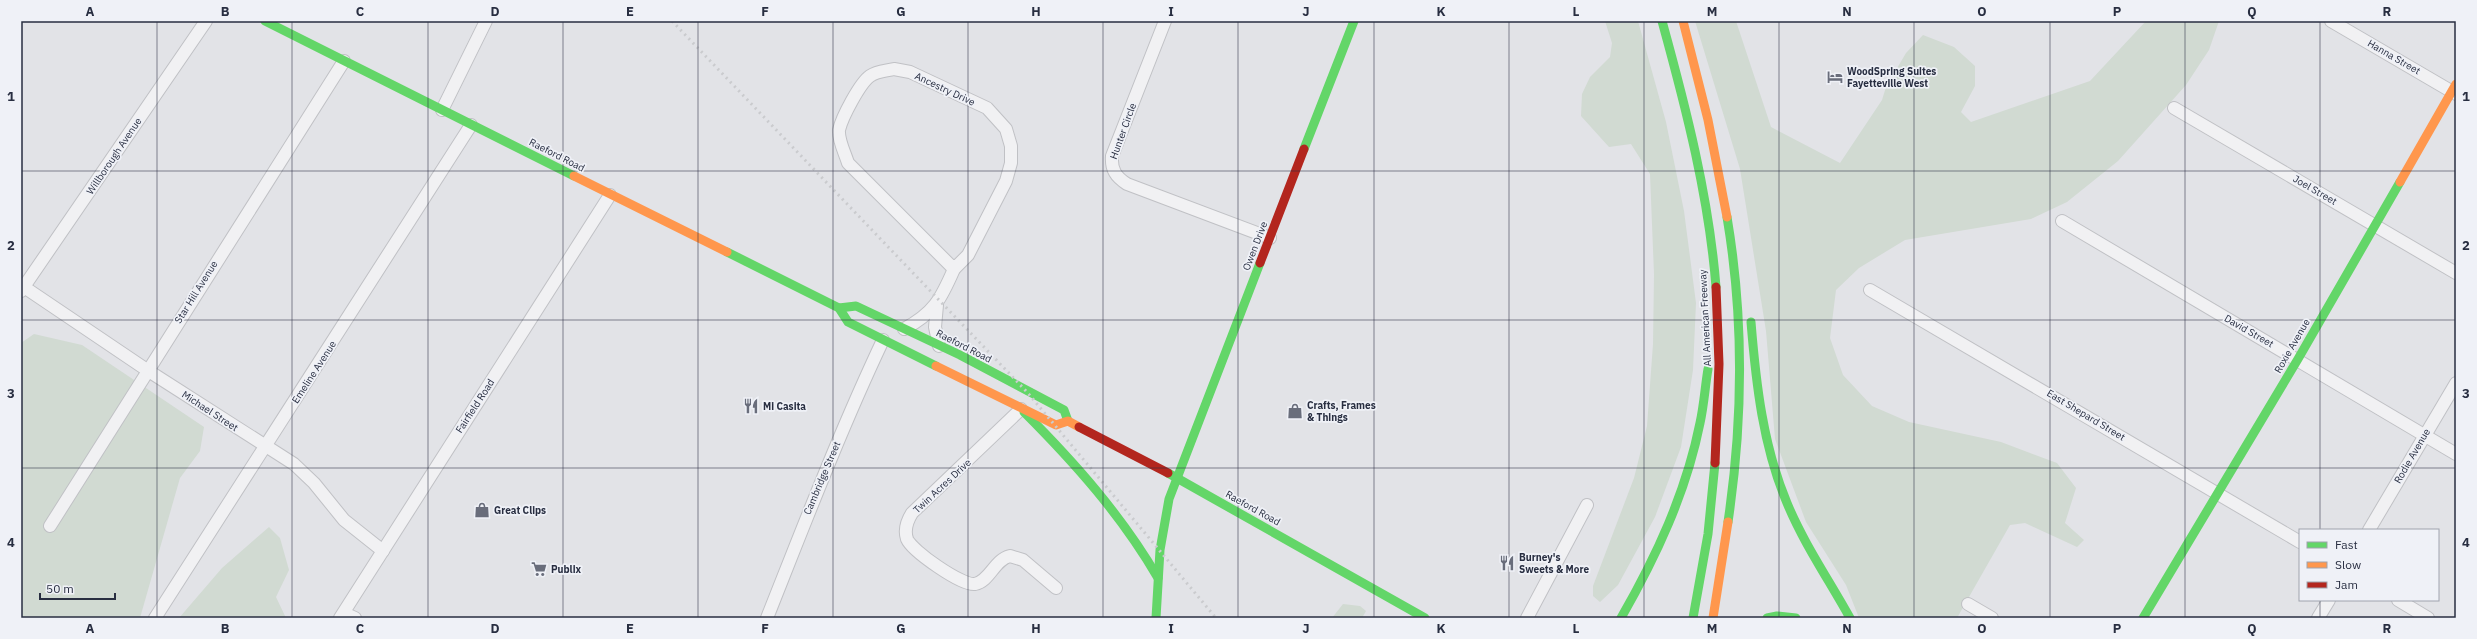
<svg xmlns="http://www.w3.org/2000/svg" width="2477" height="639" font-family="'IBM Plex Sans',sans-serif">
	<rect width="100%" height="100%" fill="#e2e3e7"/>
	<!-- green -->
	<g fill="#d1dad2">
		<polygon points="1605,21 1638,21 1666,122 1684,211 1696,303 1693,370 1681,447 1655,517 1618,585 1600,602 1593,596 1593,586 1634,478 1647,426 1653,344 1654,274 1650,174 1631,144 1609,147 1581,116 1582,94 1590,77 1610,57 1612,43"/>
		<polygon points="1695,21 1736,21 1771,127 1840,163 1882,100 1886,87 1906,53 1923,35 1954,47 1975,66 1975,86 1961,112 1971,122 2090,81 2146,21 2219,21 2209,50 2186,85 2118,161 2067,202 2031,219 1905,240 1859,268 1836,290 1830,338 1843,375 1872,406 1909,422 2001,442 2057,463 2076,488 2065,523 2084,540 2077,547 2025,523 2010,525 1957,618 1859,618 1846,585 1806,522 1775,439 1766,331 1740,169"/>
		<polygon points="34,334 82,345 204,427 200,451 180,478 140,618 21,618 21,343"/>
		<polygon points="269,527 280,538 289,570 276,597 286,618 179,618 222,568"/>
		<polygon points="1343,604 1360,606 1366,611 1362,618 1332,618"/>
	</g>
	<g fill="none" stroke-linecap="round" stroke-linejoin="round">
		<defs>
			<g id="street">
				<path d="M1165 21 1112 156C1111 170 1116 177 1127 184L1270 238"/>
				<polyline points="2331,21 2456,94"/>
				<path d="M894 69 910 72 987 108 1006 129 1011 146V163L1006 181 968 255 954 269 848 163C845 153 838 140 839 130 842 117 860 83 870 76 877 71 886 71 894 69Z"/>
				<polyline points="2174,108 2456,273"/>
				<polyline points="442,110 486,21"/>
				<polyline points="2062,221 2456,454"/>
				<polyline points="24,287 147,370 294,464 314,483 344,520 383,551"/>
				<polyline points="1870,290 2300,542"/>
				<polyline points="21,291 206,21"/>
				<polyline points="937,305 935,327 939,346"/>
				<path d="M904 329C934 313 941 299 954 269"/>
				<path d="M1021 409 912 513C907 521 904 530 907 539 912 551 962 586 975 584 990 581 994 560 1010 556L1023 560 1056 588"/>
				<polyline points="50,526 344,61"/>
				<polyline points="2369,530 2456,383"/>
				<polyline points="2398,600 2428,618"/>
				<polyline points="1968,604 1992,618"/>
				<polyline points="344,613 355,618"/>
				<polyline points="155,618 471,125"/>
				<polyline points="340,618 610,195"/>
				<path d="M767 618C804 525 840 431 883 340"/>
				<polyline points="1527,618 1587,505"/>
				<polyline points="2318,618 2329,600"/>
			</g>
		</defs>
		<!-- street casing -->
		<use href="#street" stroke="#c0c1c5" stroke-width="14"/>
		<!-- street -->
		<use href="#street" stroke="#f1f1f3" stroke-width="12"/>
		<!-- fast -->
		<g stroke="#63d668" stroke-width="9">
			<polyline points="265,21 574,176"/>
			<path d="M1662 21C1686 108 1709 197 1716 287"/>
			<polyline points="1304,149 1354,21"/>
			<path d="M1727 217C1744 318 1743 421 1728 522"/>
			<polyline points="727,252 839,308 848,322 936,366"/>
			<polyline points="839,308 856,306 960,355 1064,410 1068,421"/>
			<path d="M1751 322C1756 384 1763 446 1787 503 1804 544 1829 580 1850 618"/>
			<path d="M1024 412C1075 463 1122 516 1158 578"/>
			<polyline points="1168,473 1425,618"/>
			<polyline points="1156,618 1160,550 1169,499 1260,263"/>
			<path d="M1621 618C1656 557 1686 493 1700 423 1704 405 1705 387 1708 369"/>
			<polyline points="1693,618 1708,534 1715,463"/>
			<polyline points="1767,618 1777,616 1796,618"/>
			<polyline points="2143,618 2298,359 2400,182"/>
		</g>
		<!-- slow -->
		<g stroke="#ff974d" stroke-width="9">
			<polyline points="1683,21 1708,120 1727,217"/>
			<polyline points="574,176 727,252"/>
			<polyline points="2400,182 2456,84"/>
			<polyline points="936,366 1056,425 1068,421 1079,427"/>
			<polyline points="1713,618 1728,522"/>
		</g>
		<!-- jam -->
		<g stroke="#b3261e" stroke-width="9">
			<polyline points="1260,263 1304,149"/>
			<polyline points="1079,427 1168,473"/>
			<polyline points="1715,463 1719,364 1716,287"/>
		</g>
		<!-- rail -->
		<polyline stroke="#cacbce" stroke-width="3" stroke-dasharray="2 4" stroke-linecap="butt" points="672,21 1027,392 1216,618"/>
	</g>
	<!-- grid -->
	<path fill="none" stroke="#282e41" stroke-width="1" stroke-opacity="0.55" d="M157 21V618M292 21V618M428 21V618M563 21V618M698 21V618M833 21V618M968 21V618M1103 21V618M1238 21V618M1374 21V618M1509 21V618M1644 21V618M1779 21V618M1914 21V618M2050 21V618M2185 21V618M2320 21V530M21 171H2456M21 320H2456M21 468H2456M2320 600V618"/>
	<!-- icons -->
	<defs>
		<symbol id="hotel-bare" viewBox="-9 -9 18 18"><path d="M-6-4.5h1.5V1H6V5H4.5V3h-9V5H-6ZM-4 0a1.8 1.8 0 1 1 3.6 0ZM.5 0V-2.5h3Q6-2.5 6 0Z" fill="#696d7b" stroke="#eff1f7" stroke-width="2.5" paint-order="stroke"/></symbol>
		<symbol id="restaurant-bare" viewBox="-9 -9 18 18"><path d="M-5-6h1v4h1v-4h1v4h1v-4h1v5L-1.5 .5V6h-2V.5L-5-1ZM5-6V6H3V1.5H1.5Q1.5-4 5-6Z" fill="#696d7b" stroke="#eff1f7" stroke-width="2.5" paint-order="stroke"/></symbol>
		<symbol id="shop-bare" viewBox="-9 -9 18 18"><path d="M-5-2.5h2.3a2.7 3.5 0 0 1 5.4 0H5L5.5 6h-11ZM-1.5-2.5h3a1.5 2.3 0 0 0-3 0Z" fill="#696d7b" stroke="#eff1f7" stroke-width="2.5" paint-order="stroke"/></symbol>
		<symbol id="supermarket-bare" viewBox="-9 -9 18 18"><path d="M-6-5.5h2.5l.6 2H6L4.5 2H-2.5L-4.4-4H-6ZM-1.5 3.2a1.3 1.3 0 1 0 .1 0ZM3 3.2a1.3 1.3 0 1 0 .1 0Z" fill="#696d7b" stroke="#eff1f7" stroke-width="2.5" paint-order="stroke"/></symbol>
	</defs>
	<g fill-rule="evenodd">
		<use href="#hotel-bare" x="1824" y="66" width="22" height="22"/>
		<use href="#restaurant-bare" x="740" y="395" width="22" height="22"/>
		<use href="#shop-bare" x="1284" y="400" width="22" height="22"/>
		<use href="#shop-bare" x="471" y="499" width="22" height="22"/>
		<use href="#restaurant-bare" x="1496" y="552" width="22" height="22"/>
		<use href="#supermarket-bare" x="528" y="558" width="22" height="22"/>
	</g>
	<g text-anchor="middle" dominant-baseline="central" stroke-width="3.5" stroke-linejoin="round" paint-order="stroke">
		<!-- street labels -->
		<g font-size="10" fill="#282e41" stroke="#eff1f7">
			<text transform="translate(2394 57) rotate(30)">Hanna Street</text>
			<text transform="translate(945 89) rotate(25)">Ancestry Drive</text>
			<text transform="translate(1123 131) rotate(-70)">Hunter Circle</text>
			<text transform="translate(557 155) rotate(27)">Raeford Road</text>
			<text transform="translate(114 156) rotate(-56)">Willborough Avenue</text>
			<text transform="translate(2315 190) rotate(30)">Joel Street</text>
			<text transform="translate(1255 246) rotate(-69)">Owen Drive</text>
			<text transform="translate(196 292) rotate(-58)">Star Hill Avenue</text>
			<text transform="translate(1705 318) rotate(-93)">All American Freeway</text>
			<text transform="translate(2249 331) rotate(30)">David Street</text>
			<text transform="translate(964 346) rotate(27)">Raeford Road</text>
			<text transform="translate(2292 346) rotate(-60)">Roxie Avenue</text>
			<text transform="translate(314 372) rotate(-57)">Emeline Avenue</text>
			<text transform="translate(475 406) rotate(-57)">Fairfield Road</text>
			<text transform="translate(210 411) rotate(33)">Michael Street</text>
			<text transform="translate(2086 415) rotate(31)">East Shepard Street</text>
			<text transform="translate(2412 456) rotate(-60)">Rodie Avenue</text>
			<text transform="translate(822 478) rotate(-67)">Cambridge Street</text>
			<text transform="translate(942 486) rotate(-43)">Twin Acres Drive</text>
			<text transform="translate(1253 508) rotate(29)">Raeford Road</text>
		</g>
		<!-- poi labels -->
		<g font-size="10" font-weight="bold" fill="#282e41" stroke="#eff1f7" text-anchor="start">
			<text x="1847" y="71">WoodSpring Suites<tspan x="1847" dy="12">Fayetteville West</tspan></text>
			<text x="1307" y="405">Crafts, Frames<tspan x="1307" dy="12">&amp; Things</tspan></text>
			<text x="763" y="406">Mi Casita</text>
			<text x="494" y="510">Great Clips</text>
			<text x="1519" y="557">Burney's<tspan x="1519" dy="12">Sweets &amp; More</tspan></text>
			<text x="551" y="569">Publix</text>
		</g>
	</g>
	<!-- border -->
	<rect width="2477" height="639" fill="none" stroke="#eff1f7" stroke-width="44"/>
	<!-- legend -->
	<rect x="2299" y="529" width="140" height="72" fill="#eff1f7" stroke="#9fa3ae"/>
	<rect x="2307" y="542" width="20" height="6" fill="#63d668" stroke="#9fa3ae"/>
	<text x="2335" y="549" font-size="12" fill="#282e41">Fast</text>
	<rect x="2307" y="562" width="20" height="6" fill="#ff974d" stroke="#9fa3ae"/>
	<text x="2335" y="569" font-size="12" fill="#282e41">Slow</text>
	<rect x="2307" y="582" width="20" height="6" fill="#b3261e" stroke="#9fa3ae"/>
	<text x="2335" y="589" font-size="12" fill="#282e41">Jam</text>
	<!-- scale -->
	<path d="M40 593v6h75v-6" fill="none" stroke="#282e41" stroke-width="2"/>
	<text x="46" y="593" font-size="12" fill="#282e41" stroke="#eff1f7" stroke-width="3" paint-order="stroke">50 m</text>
	<rect x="22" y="22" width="2433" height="595" fill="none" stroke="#282e41" stroke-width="1.5"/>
	<g font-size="13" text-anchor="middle" font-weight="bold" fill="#282e41">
		<text x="90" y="16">A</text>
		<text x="225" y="16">B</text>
		<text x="360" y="16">C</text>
		<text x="495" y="16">D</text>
		<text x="630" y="16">E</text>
		<text x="765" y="16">F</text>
		<text x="901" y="16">G</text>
		<text x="1036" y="16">H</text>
		<text x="1171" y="16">I</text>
		<text x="1306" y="16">J</text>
		<text x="1441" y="16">K</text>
		<text x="1576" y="16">L</text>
		<text x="1712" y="16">M</text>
		<text x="1847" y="16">N</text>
		<text x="1982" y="16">O</text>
		<text x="2117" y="16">P</text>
		<text x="2252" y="16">Q</text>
		<text x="2387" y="16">R</text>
		<text x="11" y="101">1</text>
		<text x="2466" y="101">1</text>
		<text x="11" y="250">2</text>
		<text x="2466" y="250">2</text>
		<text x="11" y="398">3</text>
		<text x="2466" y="398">3</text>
		<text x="11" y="547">4</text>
		<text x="2466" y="547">4</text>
		<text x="90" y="633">A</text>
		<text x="225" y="633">B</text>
		<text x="360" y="633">C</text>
		<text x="495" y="633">D</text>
		<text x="630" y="633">E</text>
		<text x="765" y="633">F</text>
		<text x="901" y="633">G</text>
		<text x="1036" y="633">H</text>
		<text x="1171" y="633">I</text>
		<text x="1306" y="633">J</text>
		<text x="1441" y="633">K</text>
		<text x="1576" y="633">L</text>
		<text x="1712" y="633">M</text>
		<text x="1847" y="633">N</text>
		<text x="1982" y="633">O</text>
		<text x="2117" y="633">P</text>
		<text x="2252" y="633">Q</text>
		<text x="2387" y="633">R</text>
	</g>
</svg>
